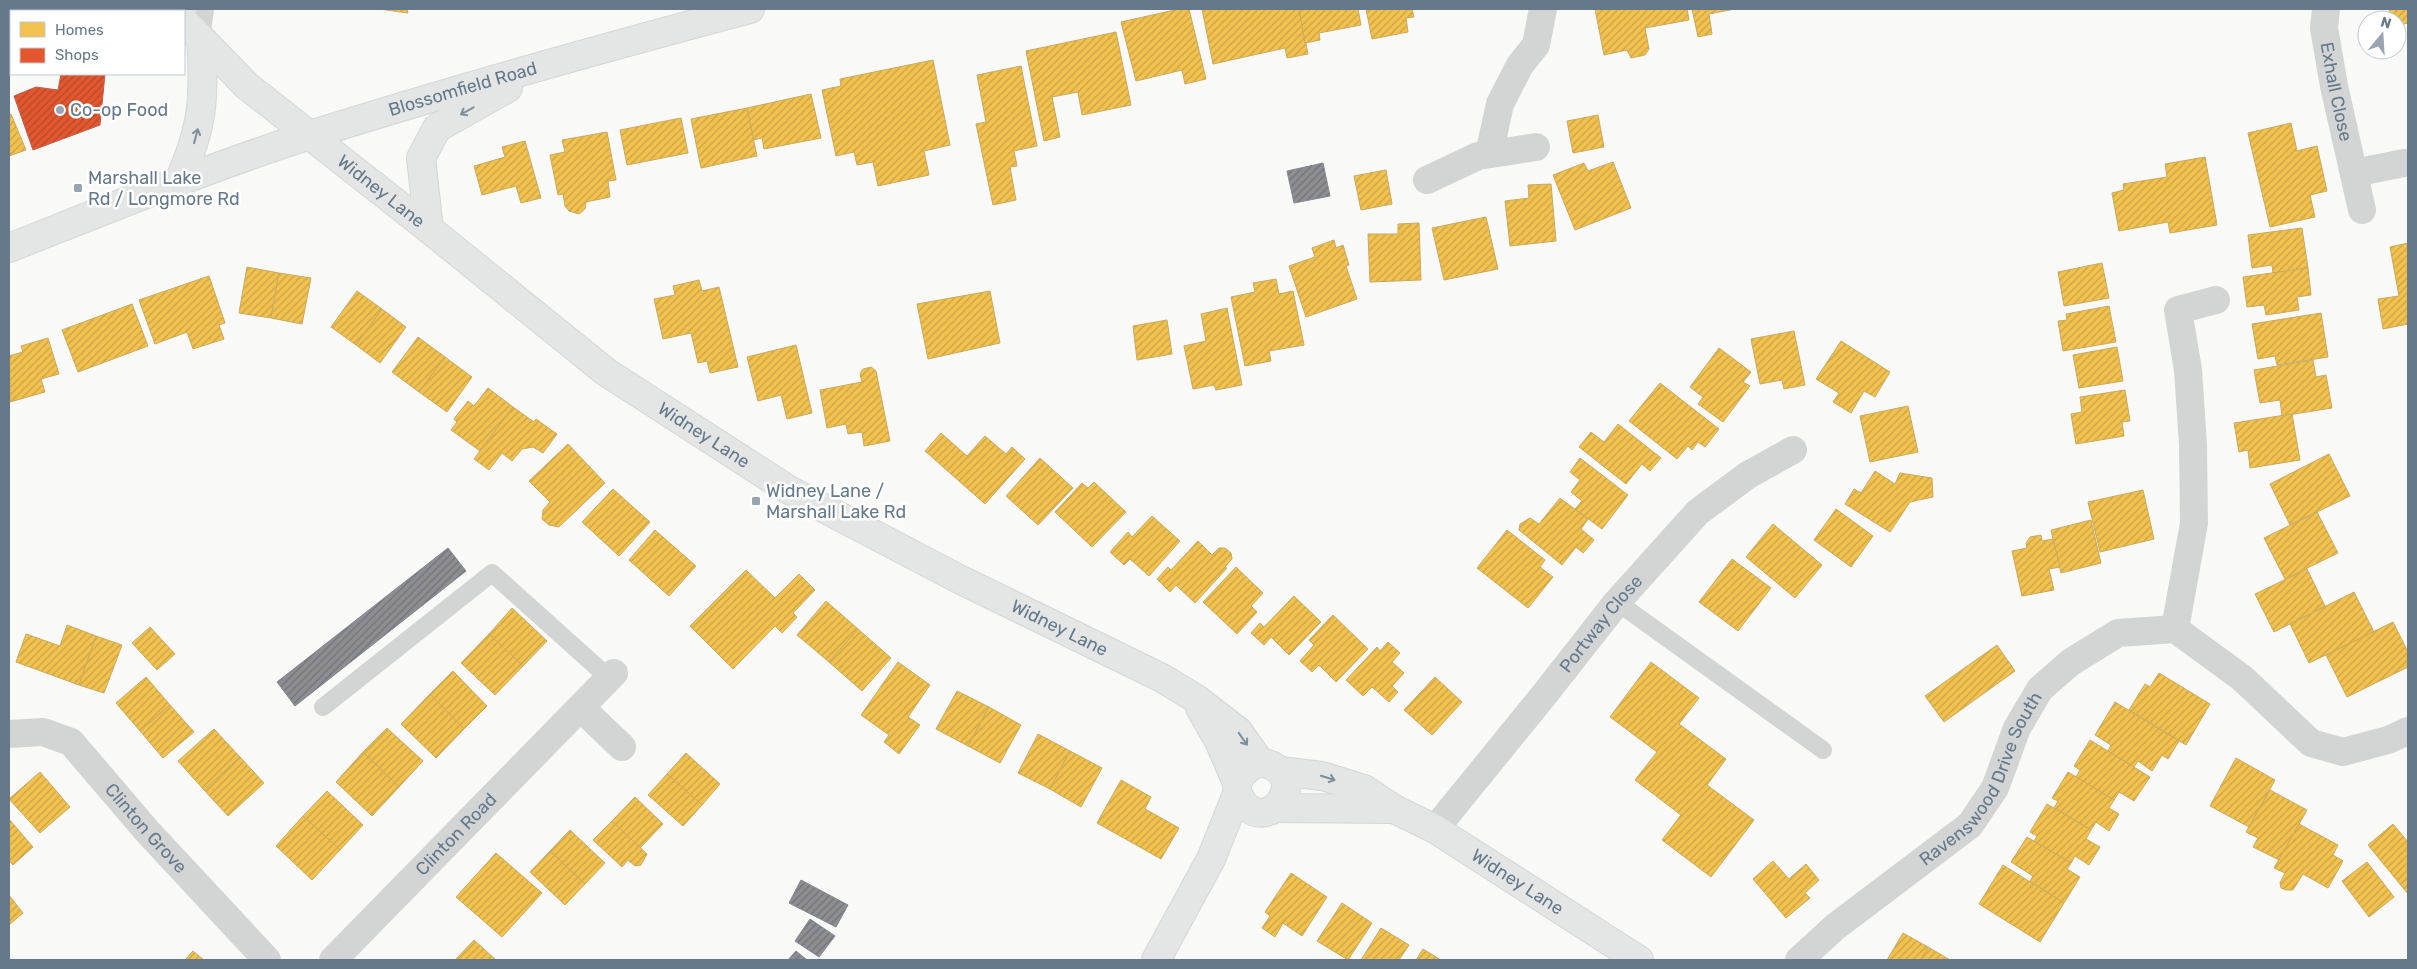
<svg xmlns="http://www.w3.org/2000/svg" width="2417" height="969" font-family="Rubik,sans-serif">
	<defs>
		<pattern id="homes-hatch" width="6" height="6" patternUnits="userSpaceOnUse" patternTransform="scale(1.25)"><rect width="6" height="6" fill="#f2c14e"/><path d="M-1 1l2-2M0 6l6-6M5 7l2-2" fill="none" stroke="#c8a247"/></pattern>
		<pattern id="shops-hatch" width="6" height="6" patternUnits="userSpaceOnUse" patternTransform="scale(1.25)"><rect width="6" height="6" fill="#e4572e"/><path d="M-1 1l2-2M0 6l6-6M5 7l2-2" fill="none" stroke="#b24a2d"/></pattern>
		<pattern id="industry-hatch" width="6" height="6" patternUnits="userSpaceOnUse" patternTransform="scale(1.25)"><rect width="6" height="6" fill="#8d8d92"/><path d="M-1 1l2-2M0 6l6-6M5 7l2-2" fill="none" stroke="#717378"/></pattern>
	</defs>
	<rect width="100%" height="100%" fill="#f9f9f8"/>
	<!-- homes -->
	<g fill="url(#homes-hatch)" stroke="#c8ab60">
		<polygon points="9,9 52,9 55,11 11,11 11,46 9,44"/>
		<polygon points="379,9 407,9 408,13"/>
		<polygon points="1179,9 1189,9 1206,79 1185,84 1182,70 1136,81 1121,22"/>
		<polygon points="1202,9 1299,9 1308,54 1287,58 1285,48 1213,64"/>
		<polygon points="1299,9 1358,9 1361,25 1319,33 1320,40 1305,43"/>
		<polygon points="1366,9 1412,9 1414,17 1406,18 1408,32 1372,39"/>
		<polygon points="1595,9 1687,9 1689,20 1645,28 1649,49 1645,55 1631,58 1627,50 1604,55"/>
		<polygon points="1692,9 1735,9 1709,14 1712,34 1698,37"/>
		<polygon points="2389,9 2408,9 2408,23 2397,26 2397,20 2392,20"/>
		<polygon points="1116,32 1131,105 1082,115 1078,92 1052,97 1060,137 1044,141 1026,51"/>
		<polygon points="933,60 950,145 924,151 929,175 878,186 873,162 857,165 854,152 836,156 822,90 841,86 840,79"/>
		<polygon points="1021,66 1037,146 1014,151 1017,166 1010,167 1016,200 993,205 976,124 986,122 977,75"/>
		<polygon points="811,94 821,138 764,149 762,138 753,140 747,108"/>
		<polygon points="747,108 757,156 701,168 691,119"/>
		<polygon points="11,114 26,150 9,156 9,115"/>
		<polygon points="1598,115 1604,147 1573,153 1567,121"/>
		<polygon points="681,118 688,153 627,165 620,130"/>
		<polygon points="2291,123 2297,151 2317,146 2327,191 2310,195 2315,217 2270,227 2248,133"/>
		<polygon points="607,132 616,180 608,181 610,197 586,202 585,209 579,214 569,211 565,206 563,194 558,195 550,155 565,152 562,140"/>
		<polygon points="525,141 541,198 521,203 516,186 482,195 474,166 505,157 502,147"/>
		<polygon points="2205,157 2217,225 2170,233 2168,222 2119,231 2112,193 2124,190 2123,184 2167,177 2165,164"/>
		<polygon points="1613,162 1631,208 1575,230 1553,175 1584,163 1588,171"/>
		<polygon points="1386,170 1392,204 1361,210 1354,176"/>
		<polygon points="1551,184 1556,241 1510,246 1505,201 1529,198 1528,185"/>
		<polygon points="1486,217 1498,269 1444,280 1432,228"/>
		<polygon points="1419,223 1421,280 1370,282 1368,234 1398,234 1398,224"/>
		<polygon points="2302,228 2308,268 2273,273 2272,265 2252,268 2248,235"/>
		<polygon points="1334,240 1336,248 1343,245 1349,265 1346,266 1357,299 1306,317 1289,266 1315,257 1312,248"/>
		<polygon points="2408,243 2408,324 2383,329 2378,299 2399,296 2390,247"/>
		<polygon points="2102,263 2109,298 2064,306 2058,272"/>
		<polygon points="247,267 279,273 271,318 239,313"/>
		<polygon points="2308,268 2311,295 2297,297 2299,310 2266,315 2264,305 2247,307 2243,277"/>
		<polygon points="279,273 311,278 302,324 271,318"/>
		<polygon points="209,276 225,323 219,325 224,339 193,349 187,332 155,344 139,300"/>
		<polygon points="1276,279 1279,294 1293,291 1304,345 1269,351 1271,361 1245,366 1231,297 1255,292 1253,283"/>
		<polygon points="699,280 702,291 719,287 738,367 710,373 707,361 698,363 691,333 663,339 654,299 675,295 673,286"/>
		<polygon points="357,291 382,309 356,345 331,327"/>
		<polygon points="990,291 1000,343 928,359 917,304"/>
		<polygon points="132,304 148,346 78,372 62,330"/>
		<polygon points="2109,306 2116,342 2063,351 2058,321 2067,320 2066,314"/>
		<polygon points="1227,308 1242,385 1216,390 1214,385 1193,389 1184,346 1206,341 1201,314"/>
		<polygon points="382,309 406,327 380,363 356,345"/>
		<polygon points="2321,313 2328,357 2277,365 2275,356 2258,359 2252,324"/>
		<polygon points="1167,320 1172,354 1137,360 1133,326"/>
		<polygon points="1794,331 1805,385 1784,389 1782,380 1760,384 1751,339"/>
		<polygon points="418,337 445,357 419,392 392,372"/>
		<polygon points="48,338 59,374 41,379 45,392 10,402 9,356 23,352 21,346"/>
		<polygon points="1841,341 1890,372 1875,397 1864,391 1851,413 1833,402 1839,393 1816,379"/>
		<polygon points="796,345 812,413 787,419 781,395 758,401 747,357"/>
		<polygon points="2117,347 2123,381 2079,388 2073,355"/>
		<polygon points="1719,348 1751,372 1743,382 1750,386 1723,422 1698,404 1703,397 1690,387"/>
		<polygon points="445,357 472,377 447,412 419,392"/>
		<polygon points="2313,360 2316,377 2326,375 2332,408 2282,416 2280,400 2260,403 2254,370"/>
		<polygon points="871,367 876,371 890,441 864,446 862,432 848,434 846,424 827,428 820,390 862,382 860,374 863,369"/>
		<polygon points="1660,383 1719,429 1705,447 1698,442 1692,450 1688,446 1677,459 1629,421"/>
		<polygon points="488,388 513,407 480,451 451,430 457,422 454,419 468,401 474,406"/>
		<polygon points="2125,390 2130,421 2122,422 2124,436 2076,444 2071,414 2082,412 2080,397"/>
		<polygon points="1908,406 1918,452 1870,462 1860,416"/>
		<polygon points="513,407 534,422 536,419 557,434 543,453 533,447 522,449 512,461 502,453 489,470 474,459"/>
		<polygon points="2292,414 2300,460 2250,468 2248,450 2239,452 2234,423"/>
		<polygon points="1618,424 1661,458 1650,471 1642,464 1626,484 1579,447 1591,432 1604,442"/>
		<polygon points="941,433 967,456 985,436 1006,454 1012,447 1025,459 985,504 925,451"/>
		<polygon points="568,444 605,483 559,527 549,525 542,519 543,510 550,502 529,481"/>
		<polygon points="2329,454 2350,496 2290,525 2270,484"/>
		<polygon points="1040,458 1073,488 1038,525 1006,496"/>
		<polygon points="1580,458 1628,495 1602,529 1575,509 1582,501 1571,492 1580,480 1570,472"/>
		<polygon points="1875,471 1895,484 1900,473 1932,478 1933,497 1910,502 1890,532 1845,504 1854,489 1861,493"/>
		<polygon points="1094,482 1126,512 1092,547 1055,512 1082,483 1088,488"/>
		<polygon points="613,489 650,522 619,556 582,522"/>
		<polygon points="2143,490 2154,539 2100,552 2088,502"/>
		<polygon points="1560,498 1588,519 1581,529 1594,540 1583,553 1576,547 1562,565 1519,530 1520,524 1530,518 1539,524"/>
		<polygon points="1836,509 1873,536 1851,567 1814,540"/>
		<polygon points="2317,512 2338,553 2285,579 2264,538"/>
		<polygon points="1152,516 1180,541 1149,576 1130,559 1124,565 1110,552 1128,532 1132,537"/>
		<polygon points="2091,520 2101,563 2061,573 2051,530"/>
		<polygon points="1773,524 1822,565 1795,598 1746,557"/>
		<polygon points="655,530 696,566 669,596 629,560"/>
		<polygon points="1507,530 1545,560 1540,567 1553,577 1528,608 1477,568"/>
		<polygon points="2041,535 2042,541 2053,539 2060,567 2049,569 2054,590 2022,596 2012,551 2027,548 2026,543 2030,537"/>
		<polygon points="1198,541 1212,555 1219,548 1225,548 1231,553 1232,559 1225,567 1227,568 1195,603 1176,585 1170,592 1157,579 1168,567 1171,570"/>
		<polygon points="1732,559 1771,588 1738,631 1699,602"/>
		<polygon points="1236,567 1263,593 1251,606 1257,612 1237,634 1203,602"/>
		<polygon points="2307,569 2325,606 2274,632 2255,594"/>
		<polygon points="746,570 775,598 799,574 815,590 793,613 797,617 782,633 775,626 733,669 690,626"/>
		<polygon points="2354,592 2374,632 2309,663 2290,624"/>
		<polygon points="1294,596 1321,622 1289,655 1271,637 1264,645 1251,633 1260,623 1264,627"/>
		<polygon points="826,601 858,629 829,662 797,635"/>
		<polygon points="512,608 547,641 523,666 489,634"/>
		<polygon points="1333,615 1368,649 1336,682 1319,665 1312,672 1300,661 1314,645 1309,640"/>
		<polygon points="2393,622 2408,652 2408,667 2347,697 2326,655"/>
		<polygon points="67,625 96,636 79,685 16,662 26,634 60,646"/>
		<polygon points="150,627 175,654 157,670 132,643"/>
		<polygon points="858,629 891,658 862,691 829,662"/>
		<polygon points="489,634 523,666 495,695 461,663"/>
		<polygon points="96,636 122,645 104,693 79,685"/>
		<polygon points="1388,642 1400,653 1392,662 1404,673 1392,686 1398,692 1389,702 1372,687 1363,696 1346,680 1377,647 1380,651"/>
		<polygon points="1997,645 2015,671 1944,722 1925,696"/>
		<polygon points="898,662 930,685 908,717 920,725 899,754 884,742 889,735 861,715"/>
		<polygon points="1651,662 1699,698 1679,724 1726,759 1707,785 1754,820 1711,877 1662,840 1681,815 1635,780 1657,752 1610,717"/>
		<polygon points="453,671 487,706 464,729 430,694"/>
		<polygon points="2159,673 2210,704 2186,745 2129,710 2145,684 2150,687"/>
		<polygon points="146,677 170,705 140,731 116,703"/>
		<polygon points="1435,677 1462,702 1432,735 1404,710"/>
		<polygon points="957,691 989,707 968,746 936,729"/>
		<polygon points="430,694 464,729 436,758 401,724"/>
		<polygon points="2115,702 2179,741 2168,759 2162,755 2152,771 2138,761 2134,767 2108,751 2111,745 2095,735"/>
		<polygon points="170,705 194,732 163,758 140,731"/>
		<polygon points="989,707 1021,725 1000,763 968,746"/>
		<polygon points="387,728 423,761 399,787 363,752"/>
		<polygon points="214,729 240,757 204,790 178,761"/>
		<polygon points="1038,734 1070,751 1050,789 1018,773"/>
		<polygon points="2090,740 2150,777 2134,801 2119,792 2114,800 2076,777 2080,770 2074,766"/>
		<polygon points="1070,751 1102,768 1081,807 1050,789"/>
		<polygon points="363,752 399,787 372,816 336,782"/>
		<polygon points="686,753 720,784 702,805 667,774"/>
		<polygon points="240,757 264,783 228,816 204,790"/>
		<polygon points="2236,758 2275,780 2249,827 2210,806"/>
		<polygon points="40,772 70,807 40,833 9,799"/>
		<polygon points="2068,772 2114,800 2109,808 2119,814 2109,831 2096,822 2091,830 2054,808 2058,801 2052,798"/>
		<polygon points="667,774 702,805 683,826 648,795"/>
		<polygon points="1121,780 1151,797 1145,809 1179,828 1161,859 1097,823"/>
		<polygon points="2270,790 2307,810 2279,860 2253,847 2258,838 2246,832"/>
		<polygon points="327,791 363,825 340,850 303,816"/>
		<polygon points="635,797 663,824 640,848 612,821"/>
		<polygon points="2047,804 2091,830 2086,839 2100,847 2089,865 2075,856 2071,863 2034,841 2037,836 2030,832"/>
		<polygon points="303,816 340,850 312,880 276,846"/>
		<polygon points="9,819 33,847 13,865 9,861"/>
		<polygon points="612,821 647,854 641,865 635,866 628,860 622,867 593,840"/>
		<polygon points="2299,824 2338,845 2333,855 2343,861 2328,888 2303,874 2293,890 2286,890 2281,888 2280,883 2285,873 2274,868"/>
		<polygon points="2393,824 2408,842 2408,894 2368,845"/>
		<polygon points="570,830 605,863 585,884 550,851"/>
		<polygon points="2027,837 2071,863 2067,869 2080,877 2064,903 2030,881 2033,876 2011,862"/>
		<polygon points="550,851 585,884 565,905 530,872"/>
		<polygon points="496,853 542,893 502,937 456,897"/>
		<polygon points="1773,861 1789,879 1806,864 1819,880 1805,893 1810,898 1786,918 1753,879"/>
		<polygon points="2367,862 2394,897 2369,917 2342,881"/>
		<polygon points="2003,865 2064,903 2040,942 1979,904"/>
		<polygon points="1291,873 1327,897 1302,936 1283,923 1275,937 1262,928 1270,916 1265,912"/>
		<polygon points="9,895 23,913 9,925"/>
		<polygon points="1342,903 1372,923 1348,960 1317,941"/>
		<polygon points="1381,928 1409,945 1399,960 1361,960"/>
		<polygon points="1903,933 1928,947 1921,960 1887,960"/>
		<polygon points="474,940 496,960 455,960"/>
		<polygon points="1928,947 1950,960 1921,960"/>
		<polygon points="1423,949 1441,960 1416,960"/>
		<polygon points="193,951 204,960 185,960"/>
	</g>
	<!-- shops -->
	<polygon fill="url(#shops-hatch)" stroke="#be614a" points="61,74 105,74 100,125 33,150 14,96 36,87 58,90"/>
	<!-- industry -->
	<g fill="url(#industry-hatch)" stroke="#818790">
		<polygon points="1323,163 1330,196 1294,203 1287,171"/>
		<polygon points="448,548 466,571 295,706 277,682"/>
		<polygon points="801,880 848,905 836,927 789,903"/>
		<polygon points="810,919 835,936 819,957 795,941"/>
		<polygon points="796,951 807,960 788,960"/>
	</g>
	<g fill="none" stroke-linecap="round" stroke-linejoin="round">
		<defs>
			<g id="secondary">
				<path id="s6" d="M184 21 247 86 429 229 606 372 789 490 959 579 1162 678 1195 698 1238 731 1260 762"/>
				<path d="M179 181C203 127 205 97 201 39"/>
				<polyline points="429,229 421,158 437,128 508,88"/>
				<path id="s7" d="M9 248C108 209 208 168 310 135 456 89 603 48 750 9"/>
				<polyline points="1200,708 1219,741 1237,783"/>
				<path d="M1260 762C1314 772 1271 837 1243 803 1229 785 1241 770 1260 762Z"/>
				<path id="s8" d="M1280 771 1322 776 1364 789 1394 809 1435 829 1639 960"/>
				<polyline points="1276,808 1394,809"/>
				<polyline points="1156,960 1211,859 1237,794"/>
			</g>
		</defs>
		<!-- secondary casing -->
		<use href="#secondary" stroke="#d4d6d7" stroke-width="30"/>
		<!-- lane -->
		<g stroke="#d3d4d4" stroke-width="18">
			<polyline points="201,39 205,9"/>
			<polyline points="1617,602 1823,750"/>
			<polyline points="323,707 492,573 609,678"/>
		</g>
		<!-- street -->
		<g stroke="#d3d4d4" stroke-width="28">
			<path id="s1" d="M2326 9 2324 28 2334 86 2362 210"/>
			<polyline points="1489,154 1500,104 1520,65 1536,45 1543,9"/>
			<polyline points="2354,173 2404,163"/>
			<polyline points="1427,180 1478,156 1536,147"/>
			<polyline points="2175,629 2194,523 2193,445 2188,370 2178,310 2216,300"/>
			<polyline points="581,708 622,747"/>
			<path id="s2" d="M9 734 43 732 71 742 147 831 267 960"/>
			<path id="s3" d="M1435 829 1544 695 1617 602 1698 512 1748 475 1793 450"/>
			<path id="s4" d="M333 960 614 673"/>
			<path id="s5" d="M1799 960 1835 927 1970 825 1995 788 2017 728 2040 689 2071 662 2118 633 2175 629 2242 678 2311 743 2343 752 2388 740 2408 731"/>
		</g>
		<!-- secondary -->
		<use href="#secondary" stroke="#e4e5e5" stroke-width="28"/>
	</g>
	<!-- one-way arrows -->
	<defs><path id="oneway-shaft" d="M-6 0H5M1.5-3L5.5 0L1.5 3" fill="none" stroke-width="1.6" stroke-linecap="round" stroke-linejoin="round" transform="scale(1.25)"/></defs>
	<g stroke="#7e8f9d">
		<use href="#oneway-shaft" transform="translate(467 111) rotate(151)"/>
		<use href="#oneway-shaft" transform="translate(196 136) rotate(-75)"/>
		<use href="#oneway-shaft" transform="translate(1243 739) rotate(55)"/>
		<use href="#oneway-shaft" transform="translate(1328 778) rotate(17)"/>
	</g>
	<!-- markers -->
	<g fill="#99a6b1" stroke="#fff" stroke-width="2">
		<circle cx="60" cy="110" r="5"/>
		<rect x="73" y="183" width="10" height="10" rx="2.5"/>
		<rect x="751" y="496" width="10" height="10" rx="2.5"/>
	</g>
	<g text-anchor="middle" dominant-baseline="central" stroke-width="5" stroke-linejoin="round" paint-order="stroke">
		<!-- street labels -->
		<g font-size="18" fill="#65798b" stroke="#fff">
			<text stroke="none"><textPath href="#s7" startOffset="481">Blossomfield Road</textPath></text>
			<text stroke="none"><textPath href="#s1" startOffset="84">Exhall Close</textPath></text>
			<text stroke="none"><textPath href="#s6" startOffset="261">Widney Lane</textPath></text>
			<text stroke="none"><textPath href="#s6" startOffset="666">Widney Lane</textPath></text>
			<text stroke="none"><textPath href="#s3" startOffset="264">Portway Close</textPath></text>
			<text stroke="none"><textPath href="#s6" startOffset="1071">Widney Lane</textPath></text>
			<text stroke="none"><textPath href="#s5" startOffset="262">Ravenswood Drive South</textPath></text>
			<text stroke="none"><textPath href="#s2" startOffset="178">Clinton Grove</textPath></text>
			<text stroke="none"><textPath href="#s4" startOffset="176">Clinton Road</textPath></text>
			<text stroke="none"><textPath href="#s8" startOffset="266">Widney Lane</textPath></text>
		</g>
		<!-- poi labels -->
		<g font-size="18" fill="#65798b" stroke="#fff" text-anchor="start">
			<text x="70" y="110">Co-op Food</text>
			<text x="88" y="178">Marshall Lake<tspan x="88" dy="21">Rd / Longmore Rd</tspan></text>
			<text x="766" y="491">Widney Lane /<tspan x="766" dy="21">Marshall Lake Rd</tspan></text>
		</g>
	</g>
	<!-- border -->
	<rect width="2417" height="969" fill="none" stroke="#65798b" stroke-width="20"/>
	<!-- legend -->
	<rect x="10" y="10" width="175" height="65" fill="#ffffff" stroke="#c1c9d1"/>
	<rect x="20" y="22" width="25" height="15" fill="#f2c14e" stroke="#c1c9d1"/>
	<text x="55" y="35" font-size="15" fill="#65798b">Homes</text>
	<rect x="20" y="48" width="25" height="15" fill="#e4572e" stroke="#c1c9d1"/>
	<text x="55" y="60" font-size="15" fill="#65798b">Shops</text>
	<!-- north arrow -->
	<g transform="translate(2382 35) rotate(18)"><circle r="24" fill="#ffffff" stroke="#c1c9d1"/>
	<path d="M0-4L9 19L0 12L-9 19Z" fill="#99a6b1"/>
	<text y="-8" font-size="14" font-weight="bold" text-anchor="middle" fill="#65798b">N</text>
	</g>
</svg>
